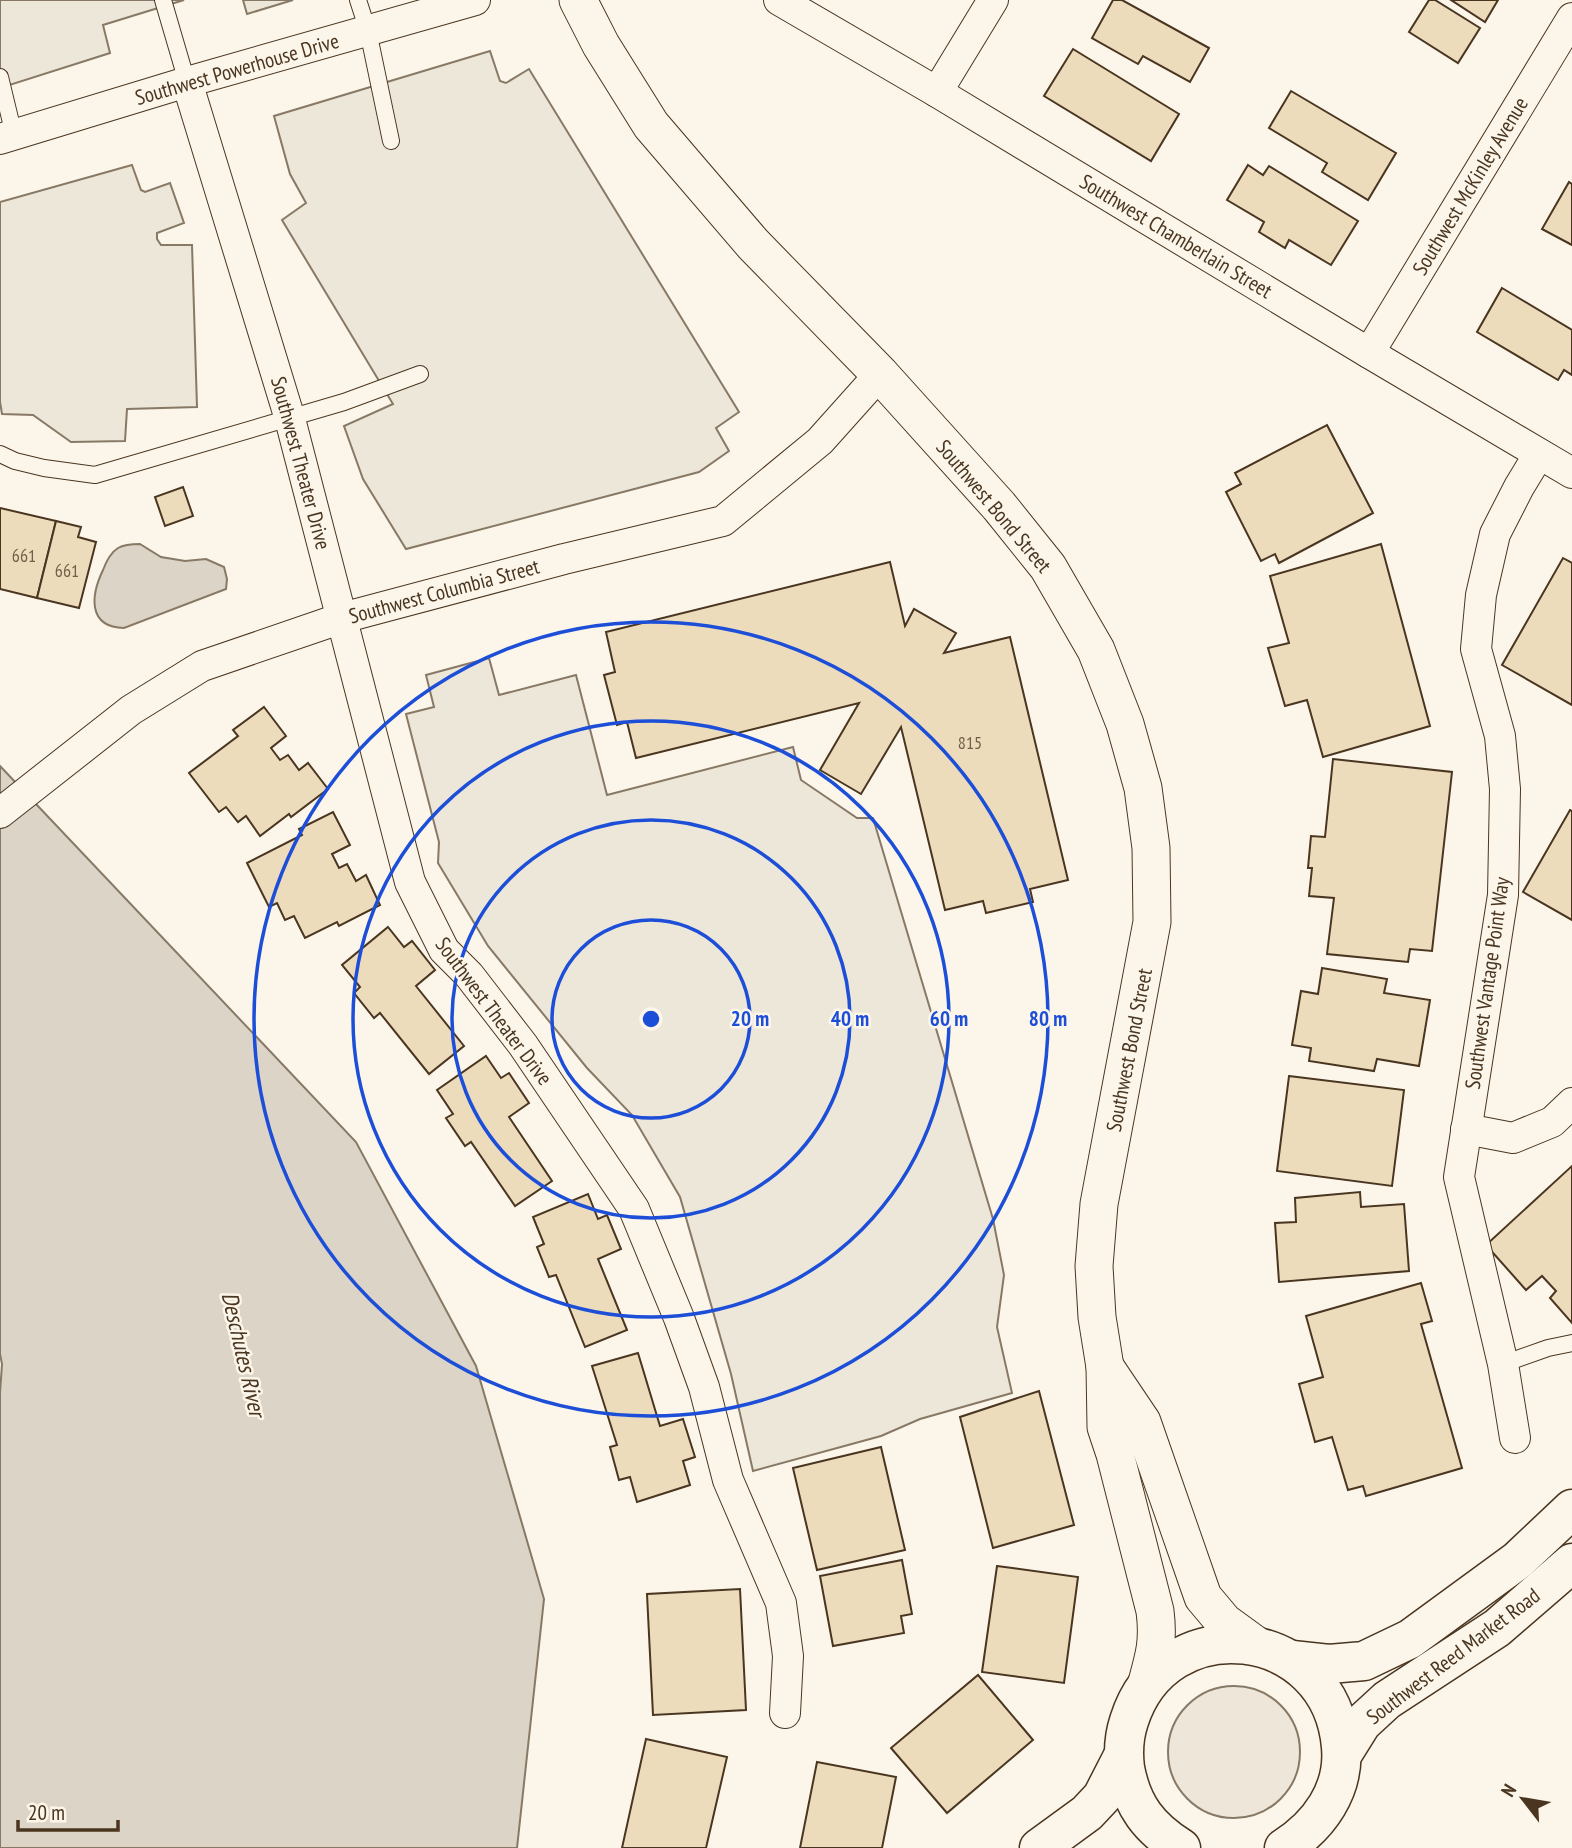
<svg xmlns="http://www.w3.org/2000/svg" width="1572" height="1848" font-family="'PT Sans Narrow',sans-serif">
	<rect width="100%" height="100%" fill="#fbf6e9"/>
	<!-- green -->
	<circle fill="#ede6d9" stroke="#887966" stroke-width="2" cx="1234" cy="1752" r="66"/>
	<!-- parking -->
	<g fill="#ede7d9" stroke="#887966" stroke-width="2">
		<polygon points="0,0 184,0 103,25 110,53 0,88"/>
		<polygon points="243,0 293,0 247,14"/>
		<polygon points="490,51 500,81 506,83 529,69 739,412 716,428 729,451 699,472 406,549 363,479 344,426 393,404 282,220 306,203 290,174 274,116"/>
		<polygon points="132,165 141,190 145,192 170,183 184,223 157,233 157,239 161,245 192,245 197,407 127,409 125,441 71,442 33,415 2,414 0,402 0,202"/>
		<polygon points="489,658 499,695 576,675 607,795 793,747 801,780 857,818 873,818 993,1219 1004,1275 997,1327 1012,1393 920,1419 881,1436 753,1471 731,1374 680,1197 632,1115 587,1068 488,946 438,863 439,842 406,714 434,707 426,675"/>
	</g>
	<!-- water -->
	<g fill="#dcd4c6" stroke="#887966" stroke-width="2">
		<path d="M140 544 161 557 185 561 206 559 224 567 227 579 226 589 124 628C87 627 91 595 103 570 106 562 110 553 118 548 125 544 133 544 140 544Z"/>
		<polygon points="0,766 356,1142 476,1366 544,1599 517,1848 0,1848 0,1393 2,1364 0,1354"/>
	</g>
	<!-- building -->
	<g fill="#ecdcbc" stroke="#4a3520" stroke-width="2">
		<polygon points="1113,0 1122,0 1209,48 1190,82 1143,56 1138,64 1092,38"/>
		<polygon points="1429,0 1435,0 1480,28 1458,63 1409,32"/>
		<polygon points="1451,0 1498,0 1485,22"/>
		<polygon points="1073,49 1179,114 1151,161 1044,96"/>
		<polygon points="1291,91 1396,153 1368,200 1322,172 1327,163 1269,128"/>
		<polygon points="1248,165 1263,175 1269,166 1358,221 1331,265 1289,240 1285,248 1259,232 1264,222 1227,200"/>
		<polygon points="1569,182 1572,184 1572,245 1542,229"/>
		<polygon points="1502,288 1572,330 1572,375 1564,370 1558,380 1477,332"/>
		<polygon points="1327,425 1373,513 1279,563 1275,554 1261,561 1226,492 1241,484 1235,473"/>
		<polygon points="183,487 193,516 165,526 155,497"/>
		<polygon points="0,508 56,521 37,598 0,589"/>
		<polygon points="56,521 81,527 78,537 96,542 79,608 37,598"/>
		<polygon points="1381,544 1430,726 1323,757 1307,700 1285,706 1268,648 1289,643 1270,576"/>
		<polygon points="1563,558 1572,563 1572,705 1502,665"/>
		<polygon points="890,562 905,626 914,609 956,633 944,653 1010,637 1068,880 1030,889 1033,902 986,913 983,901 945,910 901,727 861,794 820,770 859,703 636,758 627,722 617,725 604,675 615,672 606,632"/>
		<polygon points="264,707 286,736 271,748 280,760 288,755 299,770 308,763 328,789 291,817 289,814 260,836 246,816 238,822 226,807 219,812 189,773 238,736 233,730"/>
		<polygon points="1333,759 1452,772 1432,951 1410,949 1408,962 1327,954 1334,898 1309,896 1312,868 1308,868 1311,836 1325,837"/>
		<polygon points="1570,810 1572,811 1572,920 1523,892"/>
		<polygon points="333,812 350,845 332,854 339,868 347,864 356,881 366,875 380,905 339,926 337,922 305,938 294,916 285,920 277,903 269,907 247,863 302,835 299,829"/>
		<polygon points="388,927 404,947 412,941 435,970 416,986 464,1046 429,1074 380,1013 374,1018 354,993 360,987 342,965"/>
		<polygon points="1322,968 1387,979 1384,993 1430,1000 1419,1066 1377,1059 1374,1071 1309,1061 1311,1048 1292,1045 1301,991 1318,994"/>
		<polygon points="486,1056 501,1078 509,1073 529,1103 509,1117 552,1181 515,1206 471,1142 465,1146 446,1118 453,1114 437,1090"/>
		<polygon points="1289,1076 1404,1090 1392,1186 1277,1171"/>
		<polygon points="1572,1166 1572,1323 1550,1298 1556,1291 1542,1276 1526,1290 1486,1245"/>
		<polygon points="1360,1192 1361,1207 1404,1204 1409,1271 1279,1282 1275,1223 1296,1222 1295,1198"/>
		<polygon points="588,1194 598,1219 607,1215 621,1249 598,1259 627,1330 585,1347 556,1275 549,1277 537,1247 544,1244 533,1217"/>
		<polygon points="1421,1283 1432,1321 1421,1324 1462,1468 1366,1496 1363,1486 1348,1490 1332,1437 1315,1442 1299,1384 1323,1377 1306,1316"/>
		<polygon points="638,1353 660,1426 683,1419 695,1457 683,1461 690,1485 637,1502 630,1477 619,1480 610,1447 617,1445 592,1366"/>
		<polygon points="1039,1391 1074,1525 993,1548 960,1417"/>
		<polygon points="881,1447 905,1550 817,1570 793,1468"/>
		<polygon points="902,1560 912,1614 901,1616 904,1633 833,1646 820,1576"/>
		<polygon points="997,1566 1078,1577 1064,1683 982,1672"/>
		<polygon points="740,1589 746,1710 653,1715 647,1594"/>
		<polygon points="978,1675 1033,1740 947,1813 891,1748"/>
		<polygon points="646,1739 727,1757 706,1848 622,1848"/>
		<polygon points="817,1762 896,1777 882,1848 800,1848"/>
	</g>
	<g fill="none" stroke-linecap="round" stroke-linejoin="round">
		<defs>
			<g id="service">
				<polyline points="163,0 187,82"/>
				<polyline points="358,0 368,31 391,141"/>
				<polyline points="0,77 14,135"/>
				<polyline points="0,454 15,461 44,468 95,475 344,402 420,374"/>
				<polyline points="1503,1364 1548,1348 1572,1343"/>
			</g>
			<g id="minor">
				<polyline points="779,0 937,92 1369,353 1572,473"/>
				<polyline points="187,82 290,419 410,882 444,950 469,975 523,1045 634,1209 679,1318 704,1387 728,1480 781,1603 788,1656 785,1713"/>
				<polyline points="937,92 993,0"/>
				<polyline points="0,139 187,82 475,0"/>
				<polyline points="1369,353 1572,18"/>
				<polyline points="0,813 131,710 202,666 342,618 564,559 723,521 820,441 880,374"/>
				<polyline points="1466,1129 1513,1138 1552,1122 1572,1103"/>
				<polyline points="1515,1438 1503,1364 1459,1177 1503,895 1505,789 1500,736 1476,649 1481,595 1495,534 1519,487 1539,454"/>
			</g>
			<g id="tertiary">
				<path d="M578 0 601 45 651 125 753 244 880 374 999 506 1048 567 1096 650 1125 724 1143 788 1151 848 1152 922 1099 1204 1094 1266 1097 1317 1105 1367 1106 1427 1115 1454 1155 1611C1159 1642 1154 1657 1146 1686"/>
				<polyline points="1105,1367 1142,1422 1203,1597 1224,1622 1257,1646"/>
			</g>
			<g id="secondary">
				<polyline points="1292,1660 1329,1664 1364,1661 1410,1639 1518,1560 1572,1509"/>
				<polyline points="1342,1755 1362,1723 1387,1700 1497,1628 1572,1563"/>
				<polyline points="1039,1848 1087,1813 1102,1797 1123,1756"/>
				<path d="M1181 1848C1149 1828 1132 1806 1125 1768 1123 1752 1124 1736 1129 1721 1165 1606 1331 1624 1341 1747 1345 1790 1319 1826 1284 1848"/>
			</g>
		</defs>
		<!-- service casing -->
		<use href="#service" stroke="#4a3520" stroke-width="18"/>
		<!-- minor casing -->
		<use href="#minor" stroke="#4a3520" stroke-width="32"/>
		<!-- tertiary casing -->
		<use href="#tertiary" stroke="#4a3520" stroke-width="39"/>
		<!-- secondary casing -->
		<use href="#secondary" stroke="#4a3520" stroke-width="41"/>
		<!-- service -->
		<use href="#service" stroke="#fbf6e9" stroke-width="16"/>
		<!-- minor -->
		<use href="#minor" stroke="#fbf6e9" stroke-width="30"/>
		<!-- tertiary -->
		<use href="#tertiary" stroke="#fbf6e9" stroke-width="37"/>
		<!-- secondary -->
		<use href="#secondary" stroke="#fbf6e9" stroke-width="38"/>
	</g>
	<!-- distance rings -->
	<g fill="none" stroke="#1d4ed8" stroke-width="3.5">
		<circle cx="651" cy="1019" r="99"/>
		<circle cx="651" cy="1019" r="199"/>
		<circle cx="651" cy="1019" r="298"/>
		<circle cx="651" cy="1019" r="397"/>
	</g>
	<g text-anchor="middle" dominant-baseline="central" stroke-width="5" stroke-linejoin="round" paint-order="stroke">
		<!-- number labels -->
		<g font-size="18" fill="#725f47">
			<text x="24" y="555">661</text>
			<text x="67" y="570">661</text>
			<text x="970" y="742">815</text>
		</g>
		<!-- street labels -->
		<g font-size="21" fill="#4a3520" stroke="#fbf6e9">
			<text transform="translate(237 69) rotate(-16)">Southwest Powerhouse Drive</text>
			<text transform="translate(1470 186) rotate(-59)">Southwest McKinley Avenue</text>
			<text transform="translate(1176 236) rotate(31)">Southwest Chamberlain Street</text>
			<text transform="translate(301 463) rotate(75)">Southwest Theater Drive</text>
			<text transform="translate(994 506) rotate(50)">Southwest Bond Street</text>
			<text transform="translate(444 591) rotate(-15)">Southwest Columbia Street</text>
			<text transform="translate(1487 983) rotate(-82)">Southwest Vantage Point Way</text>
			<text transform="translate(494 1011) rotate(53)">Southwest Theater Drive</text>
			<text transform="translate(1129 1050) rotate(-79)">Southwest Bond Street</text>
			<text transform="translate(1453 1656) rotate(-37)">Southwest Reed Market Road</text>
		</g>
		<!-- water labels -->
		<g font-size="23" font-style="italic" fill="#4a3520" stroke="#fbf6e9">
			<text transform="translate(244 1354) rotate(77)">Deschutes River</text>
		</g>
	</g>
	<circle cx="651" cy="1019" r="10" fill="#1d4ed8" stroke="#fbf6e9" stroke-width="3.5"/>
	<g font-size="21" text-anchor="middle" font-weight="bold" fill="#1d4ed8" stroke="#fbf6e9" stroke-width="5" stroke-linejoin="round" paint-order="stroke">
		<text x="750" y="1026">20 m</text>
		<text x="850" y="1026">40 m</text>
		<text x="949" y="1026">60 m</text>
		<text x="1048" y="1026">80 m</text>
	</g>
	<!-- north arrow -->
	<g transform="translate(1523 1799) rotate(301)" stroke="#fbf6e9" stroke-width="5" paint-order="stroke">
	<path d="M0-5L12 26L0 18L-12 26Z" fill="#4a3520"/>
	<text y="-10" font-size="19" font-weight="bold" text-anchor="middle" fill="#4a3520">N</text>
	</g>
	<!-- scale -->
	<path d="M18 1820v10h100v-10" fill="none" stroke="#4a3520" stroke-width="3.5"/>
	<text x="28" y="1820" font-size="21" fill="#4a3520" stroke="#fbf6e9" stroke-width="5" paint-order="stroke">20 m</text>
</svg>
